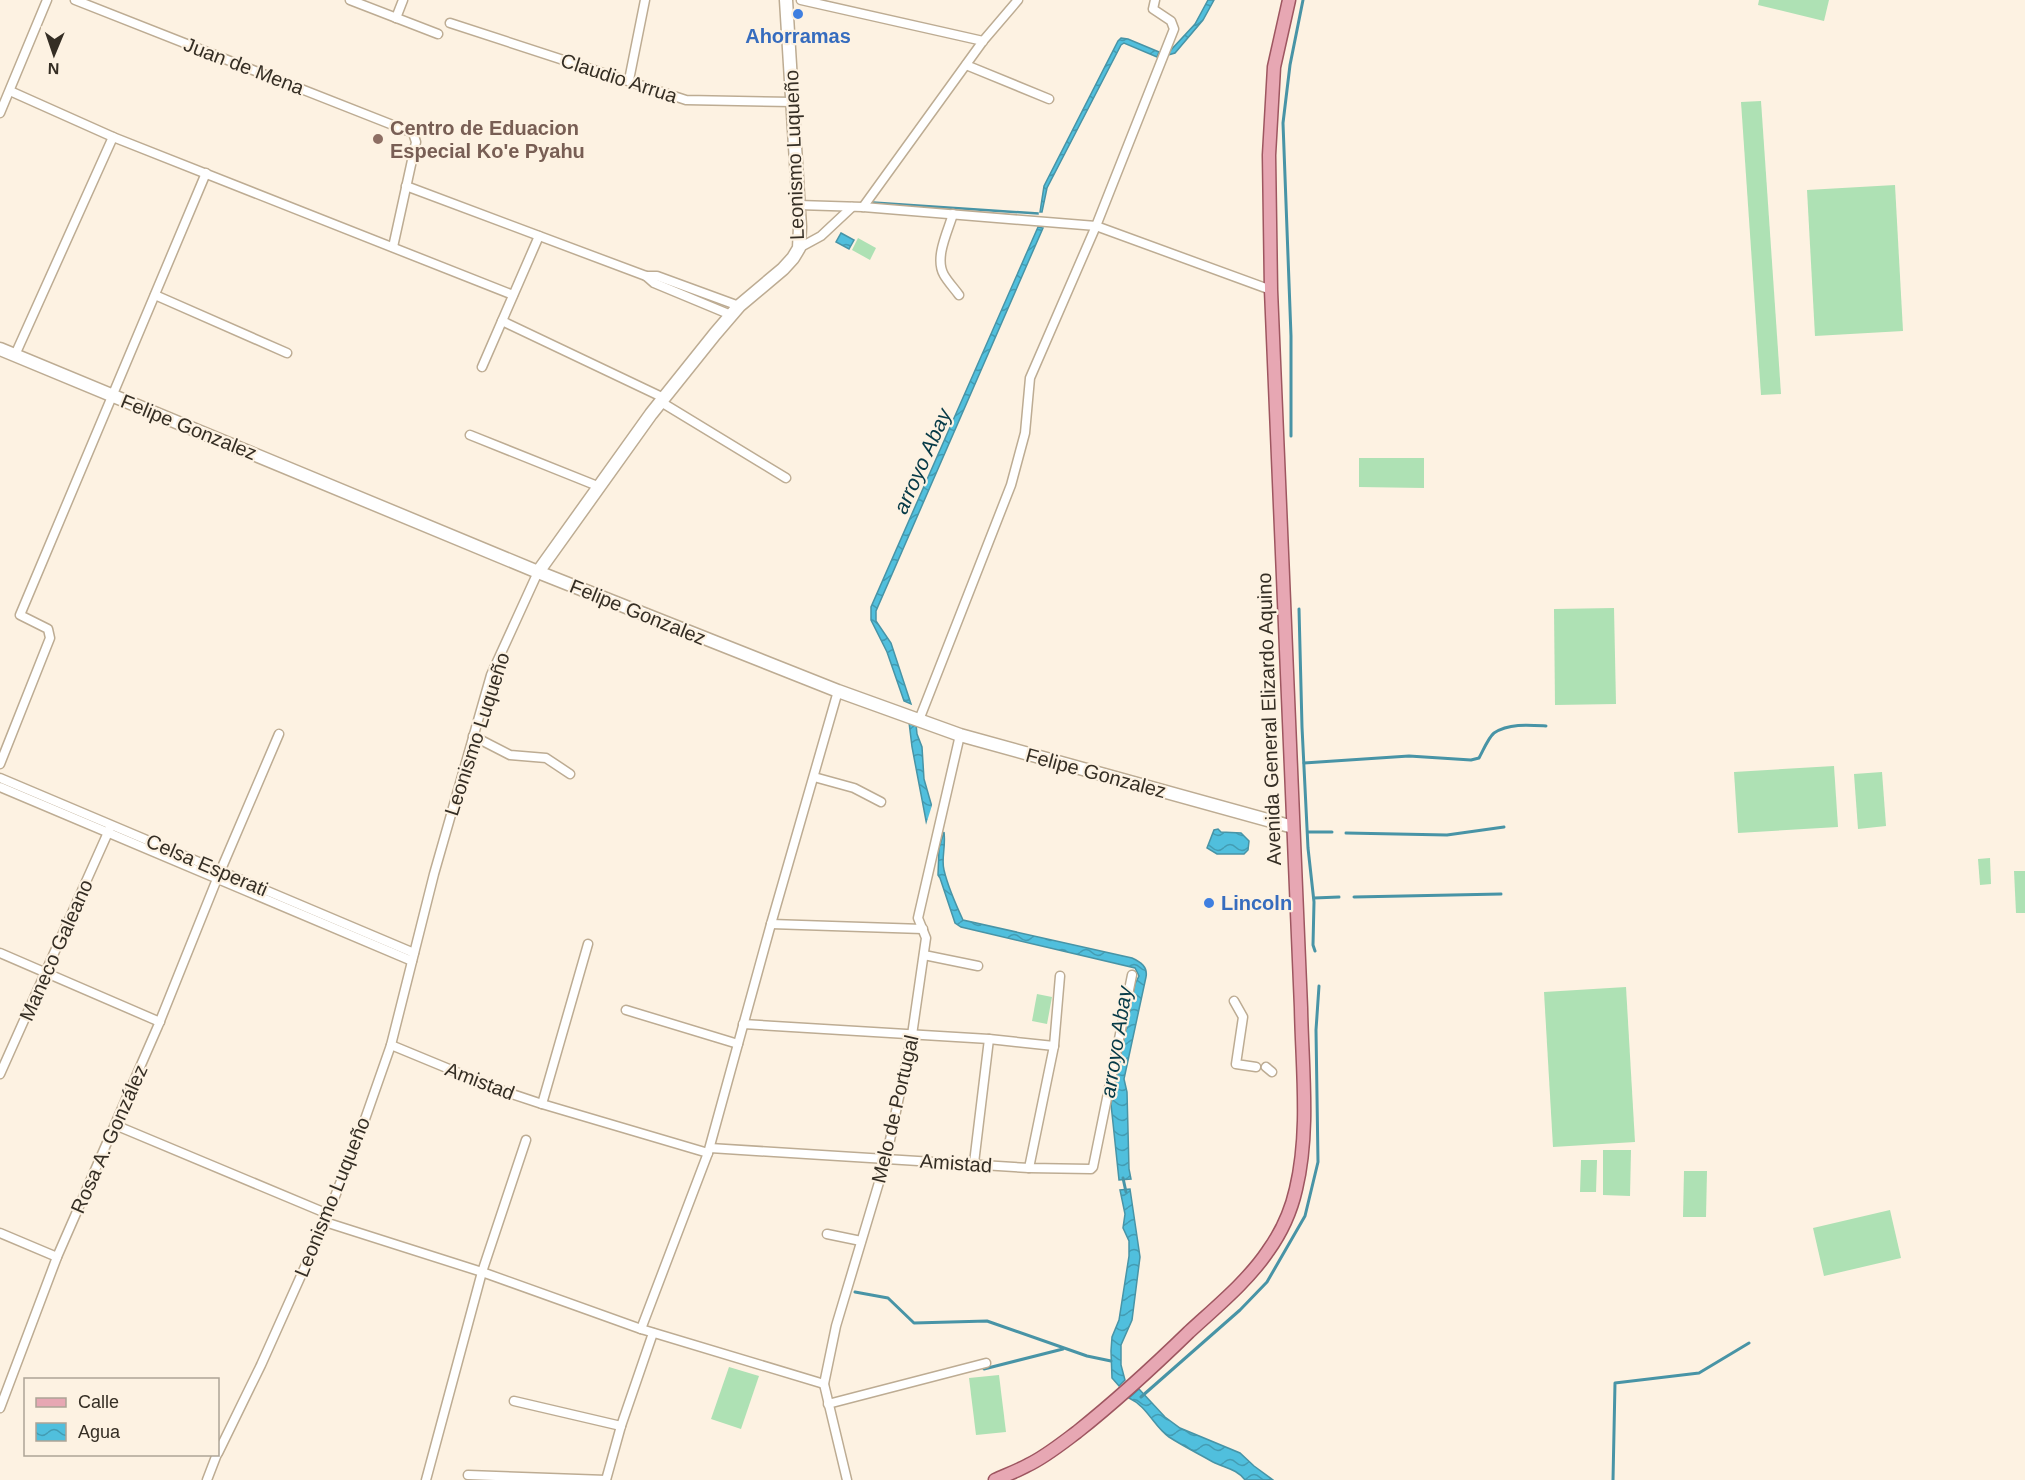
<svg xmlns="http://www.w3.org/2000/svg" width="2025" height="1480" font-family="Arial,sans-serif">
	<defs>
		<pattern id="water-waves" width="16" height="10" patternUnits="userSpaceOnUse" patternTransform="scale(1.5)"><rect width="16" height="10" fill="#50bfdd"/><path d="M0 5q4-4 8 0t8 0" fill="none" stroke="#439cb3"/></pattern>
	</defs>
	<rect width="100%" height="100%" fill="#fdf2e2"/>
	<!-- pitch -->
	<g fill="#aee1b4">
		<polygon points="1759,0 1829,0 1824,21 1758,5"/>
		<polygon points="1761,101 1781,394 1761,395 1741,102"/>
		<polygon points="1895,185 1903,331 1815,336 1807,190"/>
		<polygon points="858,238 876,248 870,260 852,250"/>
		<polygon points="1359,458 1424,458 1424,488 1359,487"/>
		<polygon points="1614,608 1616,704 1555,705 1554,609"/>
		<polygon points="1834,766 1838,827 1738,833 1734,772"/>
		<polygon points="1882,772 1886,826 1858,829 1854,774"/>
		<polygon points="1990,858 1991,884 1980,885 1978,859"/>
		<polygon points="2014,871 2025,871 2025,913 2016,913"/>
		<polygon points="1626,987 1635,1142 1553,1147 1544,992"/>
		<polygon points="1037,994 1052,997 1047,1024 1032,1021"/>
		<polygon points="1603,1150 1631,1150 1630,1196 1603,1195"/>
		<polygon points="1581,1160 1597,1160 1596,1192 1580,1192"/>
		<polygon points="1684,1171 1707,1171 1706,1217 1683,1217"/>
		<polygon points="1890,1210 1901,1258 1824,1276 1813,1228"/>
		<polygon points="729,1367 759,1376 741,1429 711,1419"/>
		<polygon points="999,1375 1006,1432 976,1435 969,1378"/>
	</g>
	<!-- water -->
	<g fill="url(#water-waves)" stroke="#4894a6" stroke-width="1.5">
		<polygon points="1208,0 1214,0 1203,20 1175,53 1168,55 1170,51 1195,24"/>
		<polygon points="1121,38 1128,39 1159,52 1157,57 1124,43 1121,45 1047,188 1042,212 1040,212 1044,186 1118,41"/>
		<polygon points="873,202 1038,213 1038,214 872,203"/>
		<polygon points="1038,227 1043,228 876,611 876,621 891,643 911,704 904,701 887,652 871,620 871,607"/>
		<polygon points="841,233 854,240 849,249 836,242"/>
		<polygon points="909,722 916,724 917,734 922,747 924,779 934,814 927,826 912,747"/>
		<polygon points="1218,829 1221,832 1241,833 1249,841 1248,850 1244,854 1217,854 1207,848 1214,830"/>
		<path d="M944 832C946 847 941 859 944 870 948 887 956 905 963 920L1132 958C1141 962 1148 967 1146 977L1124 1079 1127 1092 1129 1169 1131 1179 1119 1180 1111 1104 1135 984 1139 976 1135 968 961 927 955 923 940 878 938 875 939 848Z"/>
		<polygon points="1130,1189 1140,1257 1132,1320 1121,1345 1121,1365 1125,1380 1119,1386 1112,1378 1111,1351 1112,1337 1119,1320 1129,1256 1129,1241 1123,1228 1125,1214 1120,1190"/>
		<path d="M1139 1389 1165 1417 1180 1428 1240 1453 1254 1466 1273 1480H1245C1237 1469 1225 1468 1213 1462 1199 1454 1183 1446 1169 1437 1155 1428 1147 1406 1129 1398Z"/>
	</g>
	<!-- pier -->
	<polygon fill="#fdf2e2" points="933,802 937,814 932,830 929,832 925,828"/>
	<g fill="none" stroke-linecap="round" stroke-linejoin="round">
		<!-- stream -->
		<g stroke="#4894a6" stroke-width="3">
			<polyline points="1291,436 1291,336 1283,123 1290,65 1303,0"/>
			<polyline points="1299,609 1302,727 1308,848 1314,902 1313,945 1315,951"/>
			<path d="M1304 763 1409 756 1471 760 1479 758C1483 751 1488 738 1494 733 1509 723 1530 725 1546 726"/>
			<polyline points="1308,832 1332,832"/>
			<polyline points="1346,833 1447,835 1504,827"/>
			<polyline points="1354,897 1501,894"/>
			<polyline points="1314,898 1339,897"/>
			<polyline points="1123,1178 1126,1192"/>
			<polyline points="855,1292 888,1298 914,1323 987,1321 1087,1356 1111,1361"/>
			<polyline points="984,1369 1063,1349"/>
			<polyline points="1141,1397 1240,1310 1267,1282 1305,1216 1318,1162 1316,1030 1319,986"/>
			<polyline points="1613,1480 1615,1383 1699,1373 1749,1343"/>
		</g>
		<defs>
			<g id="street">
				<polyline points="75,0 413,133 416,142 393,247"/>
				<polyline points="350,0 438,34"/>
				<polyline points="801,0 983,41"/>
				<polyline points="396,18 403,0"/>
				<polyline points="450,23 686,100 793,102"/>
				<polyline points="966,65 1049,99"/>
				<polyline points="629,80 645,0"/>
				<polyline points="10,91 113,137 513,295"/>
				<polyline points="0,113 47,0"/>
				<polyline points="406,186 646,276 657,276 739,306"/>
				<polyline points="798,205 863,207 1096,226 1271,290"/>
				<polyline points="863,207 983,41 1018,0"/>
				<path d="M953 214C948 231 934 258 944 275 948 282 954 288 959 295"/>
				<polyline points="799,248 821,236 852,207"/>
				<polyline points="646,276 654,283 731,315"/>
				<polyline points="155,295 287,353"/>
				<polyline points="502,321 664,398"/>
				<polyline points="15,355 113,137"/>
				<polyline points="482,367 539,236"/>
				<polyline points="661,402 786,478"/>
				<polyline points="470,435 600,487"/>
				<polyline points="919,720 1011,485 1025,433 1030,378 1096,226 1174,29 1171,21 1153,9 1155,0"/>
				<polyline points="473,736 510,755 546,758 570,774"/>
				<polyline points="0,764 50,638 48,629 20,615 206,173"/>
				<polyline points="814,777 854,788 881,802"/>
				<polyline points="0,778 414,953"/>
				<polyline points="0,787 412,961"/>
				<polyline points="771,924 923,929"/>
				<polyline points="0,953 160,1022"/>
				<polyline points="924,955 978,966"/>
				<polyline points="1234,1001 1243,1017 1236,1064 1256,1067"/>
				<polyline points="626,1010 738,1044"/>
				<polyline points="743,1024 989,1039 1054,1046"/>
				<polyline points="391,1045 500,1090 542,1104 708,1153"/>
				<polyline points="1266,1067 1272,1072"/>
				<polyline points="0,1074 110,828"/>
				<polyline points="542,1104 588,944"/>
				<polyline points="115,1125 328,1214"/>
				<polyline points="710,1148 1029,1168 1091,1169 1093,1167 1132,975"/>
				<polyline points="974,1163 989,1039"/>
				<polyline points="1029,1168 1054,1046 1060,976"/>
				<polyline points="325,1222 482,1272 641,1329 824,1384"/>
				<polyline points="0,1233 57,1257"/>
				<polyline points="827,1234 861,1241"/>
				<polyline points="641,1329 708,1153 771,924 838,691"/>
				<polyline points="514,1401 621,1426"/>
				<polyline points="828,1404 986,1363"/>
				<polyline points="0,1408 57,1257 158,1026 217,879 279,734"/>
				<polyline points="218,1453 261,1365 325,1222 364,1122 391,1045 434,874 491,675 538,572"/>
				<polyline points="468,1475 606,1480"/>
				<polyline points="207,1480 217,1454"/>
				<polyline points="426,1480 482,1272 526,1140"/>
				<polyline points="606,1480 621,1426 653,1333"/>
				<polyline points="847,1480 824,1384 836,1326 886,1159 912,1035 926,938 918,918 960,735"/>
			</g>
			<g id="secondary">
				<polyline points="0,349 538,572 838,691 960,735 1293,827"/>
				<polyline points="538,572 651,414 715,334 739,306 783,269 793,258 799,248 800,227 786,0"/>
			</g>
			<path id="primary" d="M995 1480C1006 1475 1017 1471 1028 1465 1045 1457 1061 1444 1077 1432 1116 1401 1153 1367 1189 1332 1216 1307 1247 1282 1268 1251 1281 1233 1291 1211 1296 1189 1310 1131 1302 1067 1301 1008L1271 290 1269 155 1274 67 1289 0"/>
		</defs>
		<!-- street casing -->
		<use href="#street" stroke="#bdac93" stroke-width="11"/>
		<!-- secondary casing -->
		<use href="#secondary" stroke="#bdac93" stroke-width="15"/>
		<!-- primary casing -->
		<use href="#primary" stroke="#9e5660" stroke-width="15"/>
		<!-- street -->
		<use href="#street" stroke="#fff" stroke-width="8"/>
		<!-- secondary -->
		<use href="#secondary" stroke="#fff" stroke-width="12"/>
		<!-- primary -->
		<use href="#primary" stroke="#e7a7b3" stroke-width="12"/>
	</g>
	<!-- markers -->
	<g fill="#3f7fe0" stroke="#fdf2e2" stroke-width="2">
		<circle cx="798" cy="14" r="6"/>
		<circle cx="1209" cy="903" r="6"/>
	</g>
	<circle fill="#8d6e63" stroke="#fdf2e2" stroke-width="2" cx="378" cy="139" r="6"/>
	<g text-anchor="middle" dominant-baseline="central" stroke-width="4.5" stroke-linejoin="round" paint-order="stroke">
		<!-- shop labels -->
		<g font-size="20" font-weight="bold" fill="#366cbe" stroke="#fdf2e2">
			<text x="798" y="36">Ahorramas</text>
			<text x="1221" y="903" text-anchor="start">Lincoln</text>
		</g>
		<!-- street labels -->
		<g font-size="20" fill="#352e24" stroke="#fdf2e2">
			<text transform="translate(244 66) rotate(21)">Juan de Mena</text>
			<text transform="translate(619 78) rotate(18)">Claudio Arrua</text>
			<text transform="translate(794 155) rotate(-92)">Leonismo Luqueño</text>
			<text transform="translate(189 427) rotate(22)">Felipe Gonzalez</text>
			<text transform="translate(638 612) rotate(22)">Felipe Gonzalez</text>
			<text transform="translate(1269 719) rotate(-92)">Avenida General Elizardo Aquino</text>
			<text transform="translate(477 734) rotate(-72)">Leonismo Luqueño</text>
			<text transform="translate(1096 773) rotate(15)">Felipe Gonzalez</text>
			<text transform="translate(207 865) rotate(23)">Celsa Esperati</text>
			<text transform="translate(56 950) rotate(-66)">Maneco Galeano</text>
			<text transform="translate(480 1081) rotate(21)">Amistad</text>
			<text transform="translate(895 1109) rotate(-77)">Melo de Portugal</text>
			<text transform="translate(109 1139) rotate(-66)">Rosa A. González</text>
			<text transform="translate(956 1163) rotate(4)">Amistad</text>
			<text transform="translate(332 1197) rotate(-68)">Leonismo Luqueño</text>
		</g>
		<!-- education labels -->
		<g font-size="20" font-weight="bold" fill="#785e54" stroke="#fdf2e2" text-anchor="start">
			<text x="390" y="128">Centro de Eduacion<tspan x="390" dy="23">Especial Ko'e Pyahu</tspan></text>
		</g>
		<!-- water labels -->
		<g font-size="21" font-style="italic" fill="#063a47" stroke="#fdf2e2">
			<text transform="translate(922 461) rotate(-66)">arroyo Abay</text>
			<text transform="translate(1116 1042) rotate(-81)">arroyo Abay</text>
		</g>
	</g>
	<!-- legend -->
	<rect x="24" y="1378" width="195" height="78" fill="#fdf2e2" stroke="#ada496" stroke-width="1.5"/>
	<rect x="36" y="1398" width="30" height="9" fill="#e7a7b3" stroke="#ada496" stroke-width="1.5"/>
	<text x="78" y="1408" font-size="18" fill="#352e24">Calle</text>
	<rect x="36" y="1423" width="30" height="18" fill="url(#water-waves)" stroke="#ada496" stroke-width="1.5"/>
	<text x="78" y="1438" font-size="18" fill="#352e24">Agua</text>
	<!-- north arrow -->
	<g transform="translate(54 54) rotate(182)" stroke="#fdf2e2" stroke-width="4.5" paint-order="stroke">
	<path d="M0-4.5L10 22L0 15L-10 22Z" fill="#352e24"/>
	<text y="-9" font-size="16" font-weight="bold" text-anchor="middle" fill="#352e24">N</text>
	</g>
</svg>
